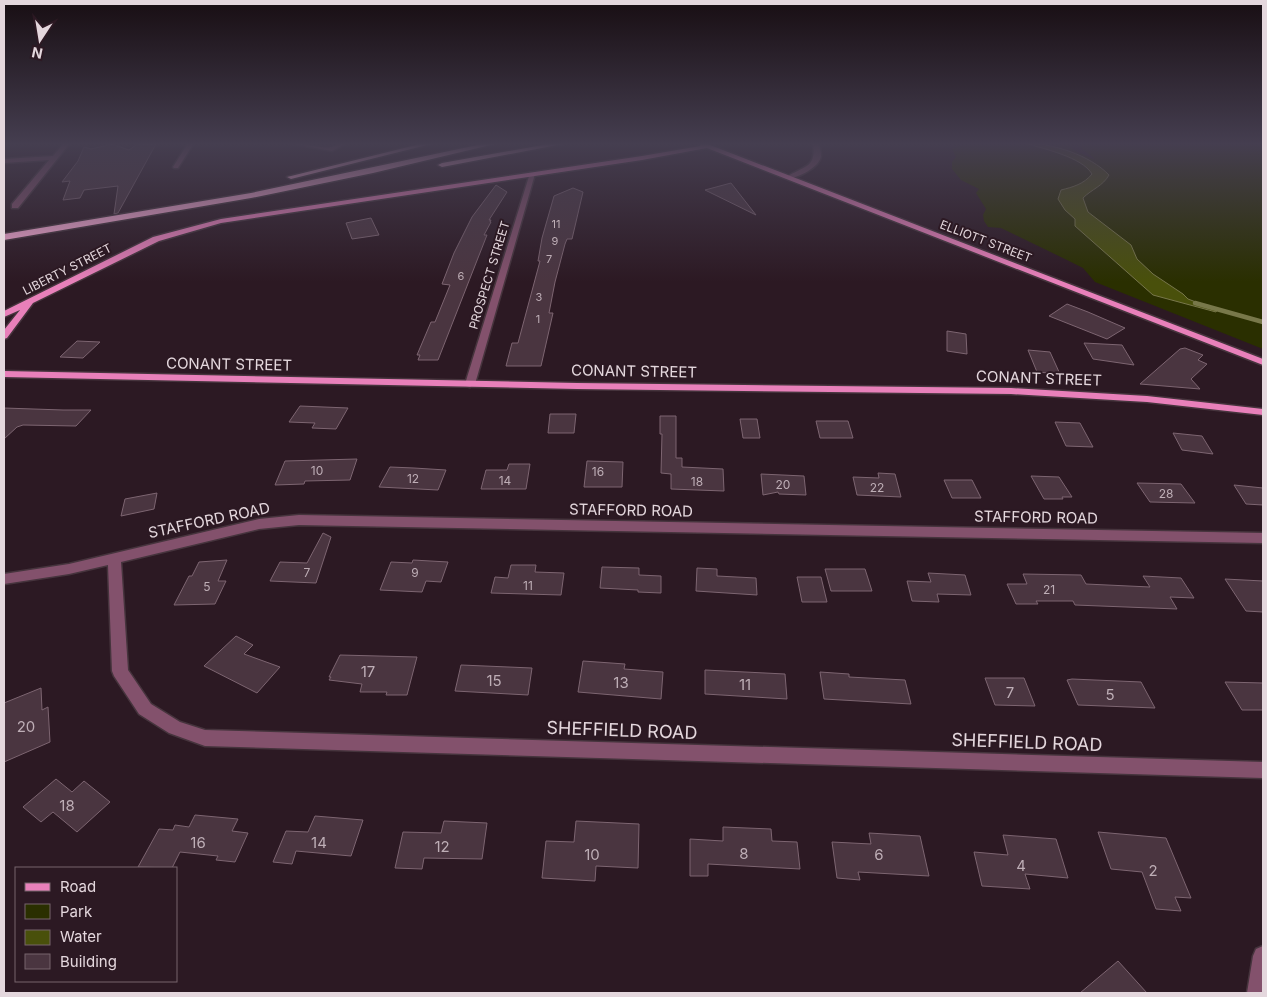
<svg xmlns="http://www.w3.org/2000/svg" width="1267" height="997" font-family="Inter,sans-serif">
	<rect width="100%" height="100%" fill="#2c1923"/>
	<!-- green -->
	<path fill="#2a2f00" d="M967 143C977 141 1014 141 1025 143 1042 145 1084 160 1092 174L1088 179 1078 185 1062 190 1065 210 1075 219V226L1153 295 1216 312V310L1188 299 1183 294 1153 274 1137 259 1131 245 1088 212 1083 198 1096 188 1109 175C1093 158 1066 149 1043 143H1065L1077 152 1096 160 1075 143H1263V349L1095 282 1083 268 1067 260 1001 228 988 227 984 221 983 215 986 209 976 193 979 189 961 180 952 169V162L956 157 952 149Z"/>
	<!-- water -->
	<path fill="#49500b" stroke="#78784a" d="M1025 143C1052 143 1090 155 1109 175 1103 186 1092 189 1083 198L1088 212 1131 245 1137 259 1153 274 1183 294 1188 299 1217 310 1216 312 1153 295 1075 226V219L1065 210 1058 199 1061 190C1073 187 1084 184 1092 174 1082 157 1044 149 1025 143Z"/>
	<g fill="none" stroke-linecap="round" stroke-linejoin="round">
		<!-- stream -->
		<polyline stroke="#78784a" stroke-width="4.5" points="1195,303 1263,322"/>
	</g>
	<!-- building -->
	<g fill="#4a3540" stroke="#7d6571">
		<polygon points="112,144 129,150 136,145 156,144 118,213 114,214 118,186 84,190 80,198 63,200 70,181 62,182 78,161 84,147 91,149"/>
		<polygon points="731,183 756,215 705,190"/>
		<polygon points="496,185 507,192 489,220 491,220 490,222 491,222 484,235 487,235 438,360 418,360 420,355 417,355 431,322 435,322 450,285 442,284 454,253 472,217"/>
		<polygon points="573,188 583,192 572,239 567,239 565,244 555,282 549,313 553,313 541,366 506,366 512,343 518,343 540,261 538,261 542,238 554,196"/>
		<polygon points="371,218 379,235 352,239 346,223"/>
		<polygon points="1067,304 1088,312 1125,328 1107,339 1049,316"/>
		<polygon points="947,331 966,334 967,354 947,351"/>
		<polygon points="77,341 100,342 83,358 60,357"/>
		<polygon points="1084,343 1122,345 1134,365 1093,359"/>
		<polygon points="1185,348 1203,355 1198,360 1207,364 1191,379 1200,389 1140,384 1180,349"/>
		<polygon points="1028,350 1050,352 1060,374 1037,372"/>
		<polygon points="300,406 348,408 336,429 312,428 315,423 289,422"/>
		<polygon points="4,408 63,410 91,410 76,426 23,425 17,427 4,439"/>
		<polygon points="550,414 576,414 574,433 548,433"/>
		<polygon points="660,416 676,416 676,458 682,458 682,467 723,469 724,491 671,489 671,474 661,473 662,434 660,434"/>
		<polygon points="740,419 757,419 760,438 743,438"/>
		<polygon points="816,421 848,421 853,438 820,438"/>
		<polygon points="1055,422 1080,423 1093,447 1066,446"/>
		<polygon points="1173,433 1202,436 1213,454 1182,450"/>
		<polygon points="357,459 350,480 305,481 304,484 275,485 285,461"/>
		<polygon points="587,461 623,462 622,487 584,487"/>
		<polygon points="509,464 530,464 526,489 481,489 486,470 507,470"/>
		<polygon points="390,467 414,468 446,470 438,490 379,487"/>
		<polygon points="878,473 895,474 901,497 857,495 853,477 879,478"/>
		<polygon points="761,474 804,476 806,495 779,494 778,492 763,495"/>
		<polygon points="1031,476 1059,477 1072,497 1062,497 1063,499 1044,499"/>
		<polygon points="944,480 972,480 981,498 952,498"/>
		<polygon points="1137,483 1181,484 1195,503 1150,502"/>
		<polygon points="1234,485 1263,488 1263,505 1246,504"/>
		<polygon points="157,493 154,509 121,516 125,499"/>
		<polygon points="323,533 331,537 316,583 270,581 280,562 307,563"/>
		<polygon points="227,560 218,581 226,581 215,604 174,605 189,576 192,576 199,562"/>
		<polygon points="413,560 448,562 441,582 426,581 422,592 380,590 391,562 412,563"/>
		<polygon points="511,565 536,565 535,572 564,573 561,595 491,593 495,577 508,578"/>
		<polygon points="602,567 639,568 639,575 661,576 661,593 638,592 638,590 600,588"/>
		<polygon points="697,568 717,569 717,576 756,578 757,595 696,591"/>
		<polygon points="825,569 865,569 872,591 831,591"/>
		<polygon points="928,573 965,575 971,595 937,594 939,602 912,601 907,581 931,582"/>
		<polygon points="1023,574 1081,575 1086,584 1150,587 1143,576 1181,578 1194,598 1170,597 1177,609 1075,605 1073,601 1036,601 1038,604 1016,604 1007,584 1027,584"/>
		<polygon points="797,577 821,577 827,602 802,602"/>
		<polygon points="1225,579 1263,581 1263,612 1246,611"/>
		<polygon points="236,636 253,645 244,654 280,667 257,693 204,666"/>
		<polygon points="340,655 417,657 407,695 386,695 387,692 360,692 362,684 329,680 331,677 329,677"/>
		<polygon points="583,661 625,664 624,669 663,672 661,699 578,692"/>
		<polygon points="461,665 532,668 528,695 455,691"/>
		<polygon points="705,670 785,674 787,699 705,694"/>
		<polygon points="820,672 849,674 849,677 905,680 911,704 824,699"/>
		<polygon points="985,678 1024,678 1035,706 995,705"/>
		<polygon points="1072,679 1141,682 1155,708 1078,705 1067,680"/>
		<polygon points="1225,682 1263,683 1263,710 1242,710"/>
		<polygon points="41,688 42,710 48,707 50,742 4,762 4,703"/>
		<polygon points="56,779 72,792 84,781 110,802 77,832 53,812 41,822 23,807"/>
		<polygon points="195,815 238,819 232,831 248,833 235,862 216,860 218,856 180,852 172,868 138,867 159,829 173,830 175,825 189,827"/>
		<polygon points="315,816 363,820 351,856 296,851 292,864 273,862 286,831 308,832"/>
		<polygon points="444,821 487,823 482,859 424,858 422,869 395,868 403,832 441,833"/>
		<polygon points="576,821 639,824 638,868 596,866 595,881 542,878 546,841 574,842"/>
		<polygon points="723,827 771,829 772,841 797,842 800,869 708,864 708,876 690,876 690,839 723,841"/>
		<polygon points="1098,832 1166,838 1191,898 1175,897 1181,911 1156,909 1142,872 1111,869"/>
		<polygon points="869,833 920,836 929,876 858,872 860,880 837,878 832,842 871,844"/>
		<polygon points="1003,835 1056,839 1068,878 1025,874 1030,889 982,886 974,852 1008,855"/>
		<polygon points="1118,961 1147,993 1080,993"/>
	</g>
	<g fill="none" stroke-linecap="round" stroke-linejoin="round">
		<defs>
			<g id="minor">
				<polygon points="64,143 70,143 18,208 12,208 12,204 49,160 4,163 4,159 53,156"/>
				<polygon points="188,143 194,143 178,168 174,168 173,167"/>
				<path d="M288 143C301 142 321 149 332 147 338 145 341 142 347 143L332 151Z"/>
				<path d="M813 143H819C820 147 821 152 821 156 820 167 797 179 788 178V176C807 165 816 167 813 143Z"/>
				<polygon points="530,173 535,174 475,384 470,387 466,386 465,384"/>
				<polygon points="299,515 1263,533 1263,543 299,525 259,529 121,562 128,670 151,704 180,722 205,730 1263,762 1263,778 205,746 169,733 139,714 114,676 112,671 108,565 69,574 4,584 4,574 69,564 259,519"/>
				<polygon points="1263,946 1263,993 1247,993 1253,956 1256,949"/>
			</g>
			<g id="major">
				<polygon points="700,143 710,145 1263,359 1263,365 707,148 642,160 221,223 159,241 33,303 7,338 4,339 4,330 20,310 4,317 4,311 153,237 221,219 642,156 700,146"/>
				<polygon points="4,371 577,383 1011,388 1147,396 1263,409 1263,415 1147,402 1011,394 577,389 4,377"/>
			</g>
			<g id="highway">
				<polygon points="424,143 435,143 291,179 287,177"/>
				<polygon points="487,143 499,143 373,173 251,198 4,240 4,234 251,193"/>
				<polygon points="554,143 568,143 442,167 438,165 442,163"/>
			</g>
		</defs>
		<!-- minor casing -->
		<use href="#minor" stroke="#46343d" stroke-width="3"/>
		<!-- major casing -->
		<use href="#major" stroke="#46343d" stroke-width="3"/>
		<!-- highway casing -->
		<use href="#highway" stroke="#46343d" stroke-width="3"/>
		<!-- minor -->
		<use href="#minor" fill="#83516c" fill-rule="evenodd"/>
		<!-- major -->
		<use href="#major" fill="#e880ba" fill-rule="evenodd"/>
		<!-- highway -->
		<use href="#highway" fill="#f4a8d0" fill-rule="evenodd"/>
	</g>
	<!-- sky -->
	<linearGradient id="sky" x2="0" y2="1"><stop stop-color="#180e13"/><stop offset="0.51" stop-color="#453e50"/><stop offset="1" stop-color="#453e50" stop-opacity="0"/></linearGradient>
	<rect width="1267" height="282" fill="url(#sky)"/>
	<g text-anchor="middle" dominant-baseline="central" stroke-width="4" stroke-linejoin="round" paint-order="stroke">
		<!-- far-number labels -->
		<g font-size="11" fill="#beaeb6">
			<text x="556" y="224">11</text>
			<text x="555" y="241">9</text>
			<text x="549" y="259">7</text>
			<text x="461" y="276">6</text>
			<text x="539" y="297">3</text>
			<text x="538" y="319">1</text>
		</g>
		<!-- far-street labels -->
		<g font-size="12" fill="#e4d7dd" stroke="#2c1923">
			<text transform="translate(986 241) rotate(21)">ELLIOTT STREET</text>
			<text transform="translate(67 269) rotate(-27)">LIBERTY STREET</text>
			<text transform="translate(489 275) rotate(-73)">PROSPECT STREET</text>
		</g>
		<!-- number labels -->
		<g font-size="12" fill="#beaeb6">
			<text x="317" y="470">10</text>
			<text x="598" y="471">16</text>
			<text x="413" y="478">12</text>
			<text x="505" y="480">14</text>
			<text x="697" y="481">18</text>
			<text x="783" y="484">20</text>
			<text x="877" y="487">22</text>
			<text x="1166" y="493">28</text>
			<text x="307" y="572">7</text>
			<text x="415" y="572">9</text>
			<text x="528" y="585">11</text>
			<text x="207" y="586">5</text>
			<text x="1049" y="589">21</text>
		</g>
		<!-- street labels -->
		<g font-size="15" fill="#e4d7dd" stroke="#2c1923">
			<text transform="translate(229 364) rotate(1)">CONANT STREET</text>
			<text transform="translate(634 371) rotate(1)">CONANT STREET</text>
			<text transform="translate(1039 378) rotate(2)">CONANT STREET</text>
			<text transform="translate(631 510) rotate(1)">STAFFORD ROAD</text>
			<text transform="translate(1036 517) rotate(1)">STAFFORD ROAD</text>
			<text transform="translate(209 520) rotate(-12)">STAFFORD ROAD</text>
		</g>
		<!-- near-number labels -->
		<g font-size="15" fill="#beaeb6">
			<text x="368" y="671">17</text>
			<text x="494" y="680">15</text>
			<text x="621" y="682">13</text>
			<text x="745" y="684">11</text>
			<text x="1010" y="692">7</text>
			<text x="1110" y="694">5</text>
			<text x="26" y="726">20</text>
			<text x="67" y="805">18</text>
			<text x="198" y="842">16</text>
			<text x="319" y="842">14</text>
			<text x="442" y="846">12</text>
			<text x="744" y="853">8</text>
			<text x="592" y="854">10</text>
			<text x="879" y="854">6</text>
			<text x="1021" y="865">4</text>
			<text x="1153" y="870">2</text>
		</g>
		<!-- near-street labels -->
		<g font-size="18" fill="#e4d7dd" stroke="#2c1923">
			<text transform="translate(622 730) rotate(2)">SHEFFIELD ROAD</text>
			<text transform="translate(1027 742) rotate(2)">SHEFFIELD ROAD</text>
		</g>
	</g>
	<!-- border -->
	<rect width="1267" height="997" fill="none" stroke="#e4d7dd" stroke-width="10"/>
	<!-- legend -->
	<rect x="15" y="867" width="162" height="115" fill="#2c1923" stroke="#76656d"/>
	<rect x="25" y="883" width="25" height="8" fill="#e880ba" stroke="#76656d"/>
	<text x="60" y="892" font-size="15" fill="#e4d7dd">Road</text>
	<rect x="25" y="904" width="25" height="15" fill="#2a2f00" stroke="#76656d"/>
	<text x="60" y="917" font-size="15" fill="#e4d7dd">Park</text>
	<rect x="25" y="930" width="25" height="15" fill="#49500b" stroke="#76656d"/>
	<text x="60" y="942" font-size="15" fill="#e4d7dd">Water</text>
	<rect x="25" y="954" width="25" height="15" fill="#4a3540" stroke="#76656d"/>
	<text x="60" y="967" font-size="15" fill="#e4d7dd">Building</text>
	<!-- north arrow -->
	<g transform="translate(40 40) rotate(192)" stroke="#2c1923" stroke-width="4" paint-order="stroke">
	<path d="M0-4L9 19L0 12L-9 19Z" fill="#e4d7dd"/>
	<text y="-8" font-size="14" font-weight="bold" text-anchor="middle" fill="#e4d7dd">N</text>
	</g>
</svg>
